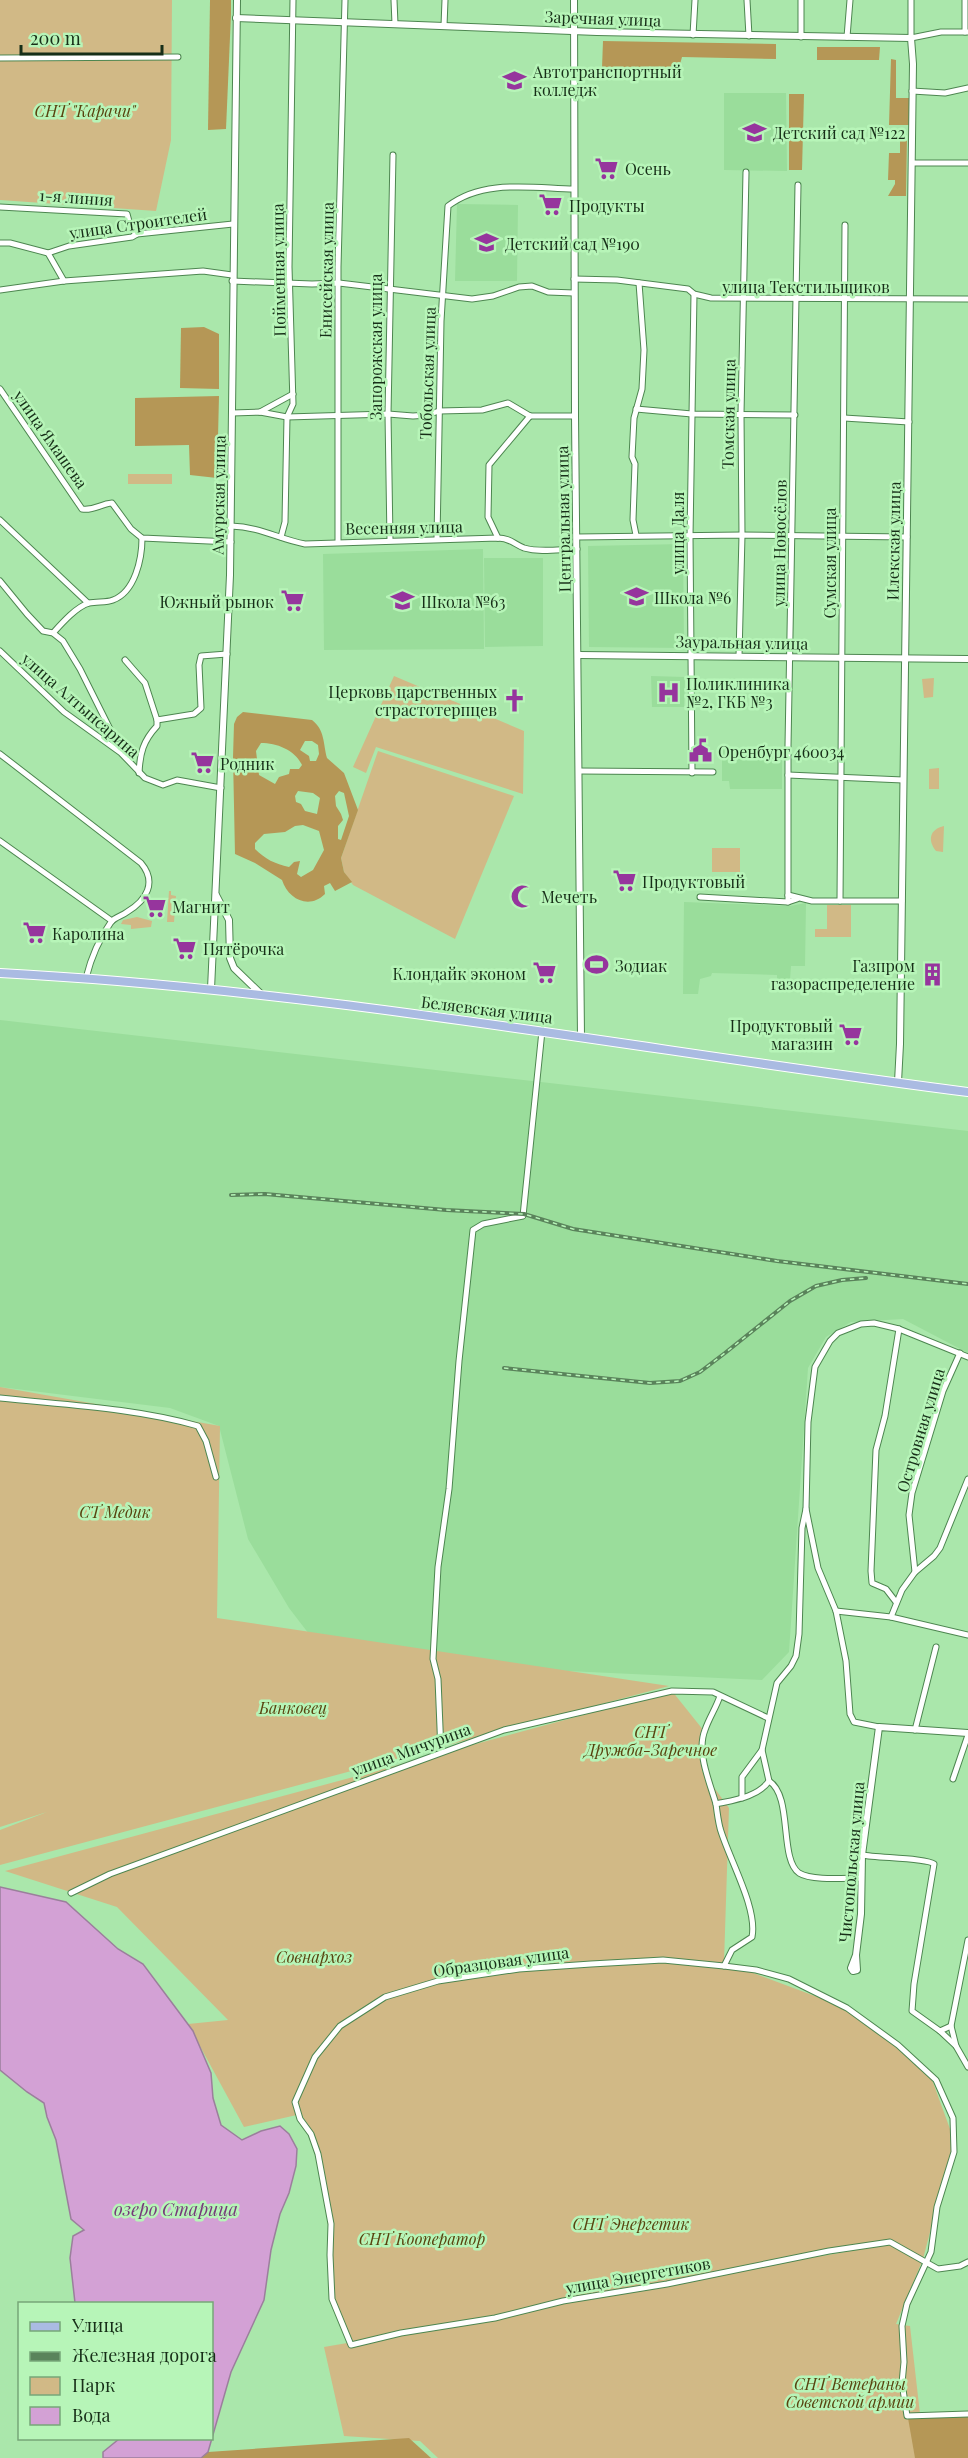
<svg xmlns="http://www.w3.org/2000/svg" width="968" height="2458" font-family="'Playfair Display',serif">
	<rect width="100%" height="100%" fill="#aae7ab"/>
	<!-- built -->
	<g fill="#9add9b">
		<polygon points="724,93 786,93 787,171 724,170"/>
		<polygon points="457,204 518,205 517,281 455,281"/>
		<polygon points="683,544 684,648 589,647 588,546"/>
		<polygon points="483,549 484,649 324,650 323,554"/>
		<polygon points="484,558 543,558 543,646 485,647"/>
		<polygon points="651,676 685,677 684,707 652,707"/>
		<polygon points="782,748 782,789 730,789 729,781 722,781 722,749"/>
		<polygon points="684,902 790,906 806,903 805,966 791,966 790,980 777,980 777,975 712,973 711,976 700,979 698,994 683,994"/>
		<polygon points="0,1020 968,1131 968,1353 903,1319 851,1322 826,1337 808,1368 789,1652 762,1680 329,1660 289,1608 248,1539 219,1426 170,1408 0,1387"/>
	</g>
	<!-- green -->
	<g fill="#d1b986" fill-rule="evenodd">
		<polygon points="0,0 172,0 171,140 156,211 0,200"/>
		<rect x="128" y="474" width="44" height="10"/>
		<polygon points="394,676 524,731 523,794 376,747 366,773 353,767"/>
		<polygon points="934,678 933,697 924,698 922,679"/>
		<polygon points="378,751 514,796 455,939 353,885 344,872 341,858"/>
		<polygon points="939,768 939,789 929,789 929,769"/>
		<path d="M944 826 943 852 936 851C927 840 930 829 944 826Z"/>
		<rect x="712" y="848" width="28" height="24"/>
		<polygon points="169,891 171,891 171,895 176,896 174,922 167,922"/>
		<polygon points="827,905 851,905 851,937 815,937 815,929 827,929"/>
		<polygon points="137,917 152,921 151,927 131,929 131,925 121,924 123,920"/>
		<polygon points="0,1387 220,1426 217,1618 669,1686 0,1865 0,1830 47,1812 0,1827"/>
		<path d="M672 1691 704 1731 702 1771 729 1808 724 1962 847 2008 930 2074 954 2140 923 2259 896 2324 910 2326 925 2458H438L420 2441 344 2436 324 2347 353 2342 332 2299V2254L318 2154 314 2134 301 2114 244 2127 188 2024 228 2020 117 1907 5 1871ZM890 2242 892 2244 804 2259V2258Z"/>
	</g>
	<!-- forest -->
	<g fill="#b59756" fill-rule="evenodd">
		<polygon points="210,0 231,0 231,14 226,129 208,130"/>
		<polygon points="603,41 776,44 776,59 682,57 679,68 602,68"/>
		<polygon points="817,47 880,47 879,60 817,60"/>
		<polygon points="891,59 896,60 896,98 910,98 909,125 889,125"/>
		<polygon points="789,94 804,94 802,170 789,170"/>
		<polygon points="900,136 907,136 906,196 888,196 895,184 895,180 888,180 889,153 900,153"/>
		<polygon points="204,327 219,334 219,389 180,388 181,328"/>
		<polygon points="219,396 217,478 190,475 189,445 135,446 135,398"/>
		<path d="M243 712 312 720C325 730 323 743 327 758L344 773 358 810 341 858 344 872 352 882 335 891 330 883 324 886 325 894C309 910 288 899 282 880L255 863 235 854 233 757 234 724 237 717ZM305 741H312L318 745 319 754 316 761H310L309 756 300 750ZM261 743C277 743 295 750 302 765L299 769H290L289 774 279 777 275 784 259 775 256 751ZM298 791 313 793 320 798 317 814 305 811 301 804 296 802 295 796ZM339 791 344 793 349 816 341 840 338 839V826L343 820 341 814 336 806 335 796ZM303 825 319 831 324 850 313 870 301 877 297 874 300 861 294 862 289 867C275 864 265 859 255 849V843L264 834 285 832 295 826Z"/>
		<polygon points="968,2416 968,2458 915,2458 908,2418"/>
		<polygon points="409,2438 431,2458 201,2458 208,2452"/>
	</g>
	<!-- water -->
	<polygon fill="#d3a1d5" stroke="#9b7f9c" stroke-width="1.5" points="0,1887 66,1902 118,1949 143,1964 193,2031 211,2073 213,2098 221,2125 242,2140 261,2131 280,2126 289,2134 297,2149 296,2166 289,2193 280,2214 271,2250 264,2300 231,2372 208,2452 201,2458 103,2458 103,2452 119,2439 212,2438 212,2304 75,2303 70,2258 73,2236 84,2230 71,2219 56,2140 47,2117 44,2103 27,2092 0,2070"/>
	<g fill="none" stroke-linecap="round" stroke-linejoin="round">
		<defs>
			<g id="minor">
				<polyline points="394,0 395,24"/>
				<polyline points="747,0 749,36"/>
				<polyline points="911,0 911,38 941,32 968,32"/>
				<polyline points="444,26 445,0"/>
				<polyline points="965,32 965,0"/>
				<polyline points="693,35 695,0"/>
				<polyline points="801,37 801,0"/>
				<polyline points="847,37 850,0"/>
				<polyline points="0,58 178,57"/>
				<polyline points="912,91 945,93 968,88"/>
				<polyline points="912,163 968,163"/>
				<polyline points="0,207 127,214 131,229 137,234"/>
				<polyline points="0,243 10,243 48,253 64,281"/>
				<polyline points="48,253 69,246 132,237 137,234 233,224"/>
				<polyline points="574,279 617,280 688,289 694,294 711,298 968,299"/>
				<polyline points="232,281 312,284 339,283 472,299 493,296 519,287 532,286 548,292 574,293"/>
				<polyline points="0,290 64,281 203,271 232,275"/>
				<path d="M0 389 82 509C94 511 100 504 112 503L131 529 142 538 231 542"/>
				<polyline points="636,409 692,414 795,415"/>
				<polyline points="260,412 293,394"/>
				<polyline points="232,413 260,412 287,417 388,414 413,416 427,415 439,411 482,410 508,403 530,416"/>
				<polyline points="530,416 575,416"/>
				<polyline points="844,418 909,422"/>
				<polyline points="0,520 88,603"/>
				<path d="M231 526C261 527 278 539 305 544L498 538C510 538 514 544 524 548 541 553 560 549 577 549"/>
				<polyline points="636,535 633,520 635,464 632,457 634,418 642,389 644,350 639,283"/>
				<polyline points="281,537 285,522 287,417 293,404 289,267 293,0"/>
				<polyline points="577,537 742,535 907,537"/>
				<polyline points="498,538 488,517 489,465 530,416"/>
				<path d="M437 539 441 321 448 206C483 179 531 188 574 189"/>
				<polyline points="390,540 388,414 393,155"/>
				<polyline points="338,541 338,267 345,0"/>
				<polyline points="0,581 27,614 43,631 53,633 63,641 80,669 121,751"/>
				<path d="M53 633C62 623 76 607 89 603 97 601 106 603 113 600 135 592 142 559 142 538"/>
				<polyline points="0,651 64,712 121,753 145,778 163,785 177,780 221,788"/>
				<polyline points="739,656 742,535 741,414 746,172"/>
				<polyline points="125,660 145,683 157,720 194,714 201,708 199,665 201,656 227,654"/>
				<path d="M0 754 141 863C157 882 147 900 127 912 122 916 115 917 111 922 99 939 91 958 86 978"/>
				<polyline points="579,771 713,772"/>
				<path d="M139 773C140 753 143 741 157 726V720"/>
				<polyline points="692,773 690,536 694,294"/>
				<polyline points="788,775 903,780"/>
				<polyline points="0,841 112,921"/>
				<polyline points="788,895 812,901 902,901"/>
				<polyline points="700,897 788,902 797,899"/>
				<polyline points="840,901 845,225"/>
				<polyline points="788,902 788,746 798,185"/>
				<path d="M0 1398C66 1405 134 1408 198 1426L206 1441 216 1477"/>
				<path d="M806 1509 802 1528 799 1634 796 1656 791 1666 777 1683 762 1750 769 1781C758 1797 734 1800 716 1804 717 1812 718 1820 720 1828 728 1857 758 1908 752 1937L732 1950 724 1966 663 1960 591 1964 519 1969 438 1981 385 1997 340 2026 315 2057 295 2102 300 2119 311 2134 318 2154 331 2224 330 2255 332 2299 351 2345 401 2333 495 2318 563 2301 667 2284 829 2251 890 2242 938 2269 960 2266 968 2262"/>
				<polyline points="915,1572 934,1556 940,1548 968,1479"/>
				<polyline points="896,1602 886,1589 872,1583 871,1571 876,1450 885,1416 899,1329"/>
				<polyline points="836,1611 891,1617 968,1635"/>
				<polyline points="891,1617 902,1590 915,1572 909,1515 912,1493 943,1391 960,1353"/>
				<polyline points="879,1727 854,1722 850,1714 846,1661 836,1611 818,1568 806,1509 808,1422 815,1367 830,1341 838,1333 861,1324 874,1323 899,1329 968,1357"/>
				<polyline points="915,1730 936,1647"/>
				<polyline points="441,1752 438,1679 433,1659 438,1567 449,1489 459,1361 473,1230 483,1224 523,1216 542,1031"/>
				<polyline points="953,1779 968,1735"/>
				<path d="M769 1781C793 1796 779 1859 799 1873 812 1881 845 1878 860 1878"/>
				<polyline points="742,1798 742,1777 762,1750"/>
				<path d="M716 1804C710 1783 696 1752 705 1730 709 1718 716 1708 720 1696"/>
				<path d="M862 1855C877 1858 927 1858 934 1864L914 1984 912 2011 940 2031 951 2026"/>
				<polyline points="71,1893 110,1874 504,1730 672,1691 713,1692 768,1718"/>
				<polyline points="724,1966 756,1970 789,1979 847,2008 898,2045 936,2080 953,2118 954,2152 937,2207 931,2252 907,2304 902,2326 904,2362 902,2383 907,2416 968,2414"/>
				<polyline points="940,2031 956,2046 968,2067"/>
				<polyline points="956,2046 951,2026 968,1940"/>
			</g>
			<g id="tertiary">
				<polyline points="574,0 575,416 581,1037"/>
				<polyline points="236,18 597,32 911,38 913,64 900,1044 898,1082"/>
				<polyline points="579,655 968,659"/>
				<polyline points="216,895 229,920 230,958 234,968 262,995"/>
				<polyline points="211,989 230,575 237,0"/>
				<polyline points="856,1955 857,1970 853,1971 851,1968 856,1955 861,1914 862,1855 879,1727 968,1733"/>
			</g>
			<path id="primary" d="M0 973C325 990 646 1051 968 1092"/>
		</defs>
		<!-- minor casing -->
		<use href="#minor" stroke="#4d8650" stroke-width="7"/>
		<!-- tertiary casing -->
		<use href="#tertiary" stroke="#4d8650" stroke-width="8"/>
		<!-- primary casing -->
		<use href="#primary" stroke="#fff" stroke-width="10"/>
		<!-- minor -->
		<use href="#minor" stroke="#fff" stroke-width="5"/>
		<!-- tertiary -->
		<use href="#tertiary" stroke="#fff" stroke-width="6"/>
		<!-- primary -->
		<use href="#primary" stroke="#aabbe2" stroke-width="8"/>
		<defs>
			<g id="rail">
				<polyline points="231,1195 265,1194 446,1210 524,1214 573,1229 777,1261 968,1284"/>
				<polyline points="504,1368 650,1383 680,1381 700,1372 725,1353 790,1301 816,1286 842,1280 866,1278"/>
			</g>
		</defs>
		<!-- rail casing -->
		<use href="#rail" stroke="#5a835b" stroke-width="4"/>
		<!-- rail -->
		<use href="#rail" stroke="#b7f5b8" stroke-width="1.5" stroke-dasharray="4.5" stroke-linecap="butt"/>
	</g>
	<!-- icons -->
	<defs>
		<symbol id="university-bare" viewBox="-9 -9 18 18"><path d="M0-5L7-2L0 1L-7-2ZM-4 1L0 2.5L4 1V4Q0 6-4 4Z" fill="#96359d" stroke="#b7f5b8" stroke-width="2.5" paint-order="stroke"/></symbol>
		<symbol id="school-bare" viewBox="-9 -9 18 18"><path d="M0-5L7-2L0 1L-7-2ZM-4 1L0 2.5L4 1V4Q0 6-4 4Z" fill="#96359d" stroke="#b7f5b8" stroke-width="2.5" paint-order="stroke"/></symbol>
		<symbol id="supermarket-bare" viewBox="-9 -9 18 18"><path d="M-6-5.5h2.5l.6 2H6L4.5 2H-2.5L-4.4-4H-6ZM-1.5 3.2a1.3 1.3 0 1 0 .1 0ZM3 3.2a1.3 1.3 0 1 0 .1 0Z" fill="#96359d" stroke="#b7f5b8" stroke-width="2.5" paint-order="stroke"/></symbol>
		<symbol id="hospital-bare" viewBox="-9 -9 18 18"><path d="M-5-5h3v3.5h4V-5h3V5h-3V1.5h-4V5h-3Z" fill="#96359d" stroke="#b7f5b8" stroke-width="2.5" paint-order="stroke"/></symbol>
		<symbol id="church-bare" viewBox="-9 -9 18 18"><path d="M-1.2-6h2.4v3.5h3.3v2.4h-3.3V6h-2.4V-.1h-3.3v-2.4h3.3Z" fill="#96359d" stroke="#b7f5b8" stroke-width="2.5" paint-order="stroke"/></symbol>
		<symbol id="civic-bare" viewBox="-9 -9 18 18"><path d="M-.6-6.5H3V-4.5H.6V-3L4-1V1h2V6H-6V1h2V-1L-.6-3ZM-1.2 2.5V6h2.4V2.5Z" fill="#96359d" stroke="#b7f5b8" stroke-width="2.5" paint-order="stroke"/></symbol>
		<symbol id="mosque-bare" viewBox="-9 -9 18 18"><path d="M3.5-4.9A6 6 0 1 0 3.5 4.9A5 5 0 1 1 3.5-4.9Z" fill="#96359d" stroke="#b7f5b8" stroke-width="2.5" paint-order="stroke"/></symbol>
		<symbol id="stadium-bare" viewBox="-9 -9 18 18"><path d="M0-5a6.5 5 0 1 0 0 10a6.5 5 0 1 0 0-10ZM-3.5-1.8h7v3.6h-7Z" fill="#96359d" stroke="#b7f5b8" stroke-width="2.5" paint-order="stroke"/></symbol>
		<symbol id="building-bare" viewBox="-9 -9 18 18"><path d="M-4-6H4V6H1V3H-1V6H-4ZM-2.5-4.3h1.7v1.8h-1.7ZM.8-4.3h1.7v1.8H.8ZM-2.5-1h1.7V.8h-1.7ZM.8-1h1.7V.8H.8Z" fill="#96359d" stroke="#b7f5b8" stroke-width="2.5" paint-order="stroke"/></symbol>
	</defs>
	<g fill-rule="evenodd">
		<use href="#university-bare" x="498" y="64" width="33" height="33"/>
		<use href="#school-bare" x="738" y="116" width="33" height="33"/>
		<use href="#supermarket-bare" x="590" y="152" width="33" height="33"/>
		<use href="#supermarket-bare" x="534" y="188" width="33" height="33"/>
		<use href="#school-bare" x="470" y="226" width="33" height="33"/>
		<use href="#school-bare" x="620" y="580" width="33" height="33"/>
		<use href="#supermarket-bare" x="276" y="584" width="33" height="33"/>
		<use href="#school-bare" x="386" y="584" width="33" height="33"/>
		<use href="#hospital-bare" x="652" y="676" width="33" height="33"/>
		<use href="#church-bare" x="498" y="684" width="33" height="33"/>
		<use href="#civic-bare" x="684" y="734" width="33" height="33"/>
		<use href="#supermarket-bare" x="186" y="746" width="33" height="33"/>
		<use href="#supermarket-bare" x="608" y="864" width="33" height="33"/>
		<use href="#mosque-bare" x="506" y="880" width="33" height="33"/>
		<use href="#supermarket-bare" x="138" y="890" width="33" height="33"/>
		<use href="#supermarket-bare" x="18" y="916" width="33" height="33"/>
		<use href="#supermarket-bare" x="168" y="932" width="33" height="33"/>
		<use href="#stadium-bare" x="580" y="948" width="33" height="33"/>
		<use href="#supermarket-bare" x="528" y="956" width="33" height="33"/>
		<use href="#building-bare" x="916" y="958" width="33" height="33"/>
		<use href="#supermarket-bare" x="834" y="1018" width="33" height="33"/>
	</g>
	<g text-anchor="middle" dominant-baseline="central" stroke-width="5" stroke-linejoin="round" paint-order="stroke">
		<!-- street labels -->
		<g font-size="16" fill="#172f18" stroke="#b7f5b8">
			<text transform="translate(603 18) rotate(2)">Заречная улица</text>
			<text transform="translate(76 197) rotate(4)">1-я линия</text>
			<text transform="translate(138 223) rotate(-8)">улица Строителей</text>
			<text transform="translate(278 270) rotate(-91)">Пойменная улица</text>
			<text transform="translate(326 270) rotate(-89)">Енисейская улица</text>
			<text x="806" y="286">улица Текстильщиков</text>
			<text transform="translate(375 347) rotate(-90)">Запорожская улица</text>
			<text transform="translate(427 373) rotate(-88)">Тобольская улица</text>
			<text transform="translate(728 414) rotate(-89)">Томская улица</text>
			<text transform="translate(51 439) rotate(55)">улица Ямашева</text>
			<text transform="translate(218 495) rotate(-89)">Амурская улица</text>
			<text transform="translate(563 519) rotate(-91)">Центральная улица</text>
			<text transform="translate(404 527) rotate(-1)">Весенняя улица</text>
			<text transform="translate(677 533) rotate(-90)">улица Даля</text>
			<text transform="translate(893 541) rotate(-89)">Илекская улица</text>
			<text transform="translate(779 543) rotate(-89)">улица Новосёлов</text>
			<text transform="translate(829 563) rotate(-90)">Сумская улица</text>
			<text transform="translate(742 642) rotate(1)">Зауральная улица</text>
			<text transform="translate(81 705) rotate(41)">улица Алтынсарина</text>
			<text transform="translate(487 1009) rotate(7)">Беляевская улица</text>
			<text transform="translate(920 1430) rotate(-73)">Островная улица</text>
			<text transform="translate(411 1749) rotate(-20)">улица Мичурина</text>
			<text transform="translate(851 1862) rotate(-85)">Чистопольская улица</text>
			<text transform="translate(501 1961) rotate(-8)">Образцовая улица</text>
			<text transform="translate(638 2275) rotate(-10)">улица Энергетиков</text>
		</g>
		<!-- poi labels -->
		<g font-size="16" fill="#172f18" stroke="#b7f5b8" text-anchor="start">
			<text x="533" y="71">Автотранспортный<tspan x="533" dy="18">колледж</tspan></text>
			<text x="773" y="132">Детский сад №122</text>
			<text x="625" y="168">Осень</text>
			<text x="569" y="205">Продукты</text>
			<text x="505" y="243">Детский сад №190</text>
			<text x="654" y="597">Школа №6</text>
			<text x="274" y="601" text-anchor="end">Южный рынок</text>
			<text x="421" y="601">Школа №63</text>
			<text x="686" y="683">Поликлиника<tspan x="686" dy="18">№2, ГКБ №3</tspan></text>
			<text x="497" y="691" text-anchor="end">Церковь царственных<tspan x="497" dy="18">страстотерпцев</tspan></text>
			<text x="718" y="751">Оренбург 460034</text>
			<text x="220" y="763">Родник</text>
			<text x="642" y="881">Продуктовый</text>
			<text x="541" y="896">Мечеть</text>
			<text x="172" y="906">Магнит</text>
			<text x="52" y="933">Каролина</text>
			<text x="203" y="948">Пятёрочка</text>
			<text x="615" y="965">Зодиак</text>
			<text x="915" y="965" text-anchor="end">Газпром<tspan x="915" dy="18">газораспределение</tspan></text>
			<text x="526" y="973" text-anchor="end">Клондайк эконом</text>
			<text x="833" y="1025" text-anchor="end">Продуктовый<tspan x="833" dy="18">магазин</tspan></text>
		</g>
		<!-- park labels -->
		<g font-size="16" font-style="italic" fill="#58430f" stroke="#b7f5b8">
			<text x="85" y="110">СНТ "Карачи"</text>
			<text x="115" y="1511">СТ Медик</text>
			<text x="293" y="1707">Банковец</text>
			<text x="651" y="1731">СНТ<tspan x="651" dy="18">Дружба-Заречное</tspan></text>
			<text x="314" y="1956">Совнархоз</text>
			<text x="631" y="2223">СНТ Энергетик</text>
			<text x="422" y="2238">СНТ Кооператор</text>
			<text x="850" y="2383">СНТ Ветераны<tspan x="850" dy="18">Советской армии</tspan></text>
		</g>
		<!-- water labels -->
		<g font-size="18" font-style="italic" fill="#763a7a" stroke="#b7f5b8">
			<text x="176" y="2209">озеро Старица</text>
		</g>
	</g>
	<!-- legend -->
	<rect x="18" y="2302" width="195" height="138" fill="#b7f5b8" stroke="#77a678" stroke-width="1.5"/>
	<rect x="30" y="2322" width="30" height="9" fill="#aabbe2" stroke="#77a678" stroke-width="1.5"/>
	<text x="72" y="2332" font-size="18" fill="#172f18">Улица</text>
	<rect x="30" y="2352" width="30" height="9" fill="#5a835b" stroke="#77a678" stroke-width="1.5"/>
	<text x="72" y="2362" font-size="18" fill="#172f18">Железная дорога</text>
	<rect x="30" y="2377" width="30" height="18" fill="#d1b986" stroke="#77a678" stroke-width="1.5"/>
	<text x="72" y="2392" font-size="18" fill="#172f18">Парк</text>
	<rect x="30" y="2407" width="30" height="18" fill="#d3a1d5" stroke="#77a678" stroke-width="1.5"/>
	<text x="72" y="2422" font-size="18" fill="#172f18">Вода</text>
	<!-- scale -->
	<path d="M21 45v9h141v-9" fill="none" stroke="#172f18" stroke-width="3"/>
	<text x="30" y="45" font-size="18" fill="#172f18" stroke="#b7f5b8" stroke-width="4.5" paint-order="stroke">200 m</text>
</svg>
